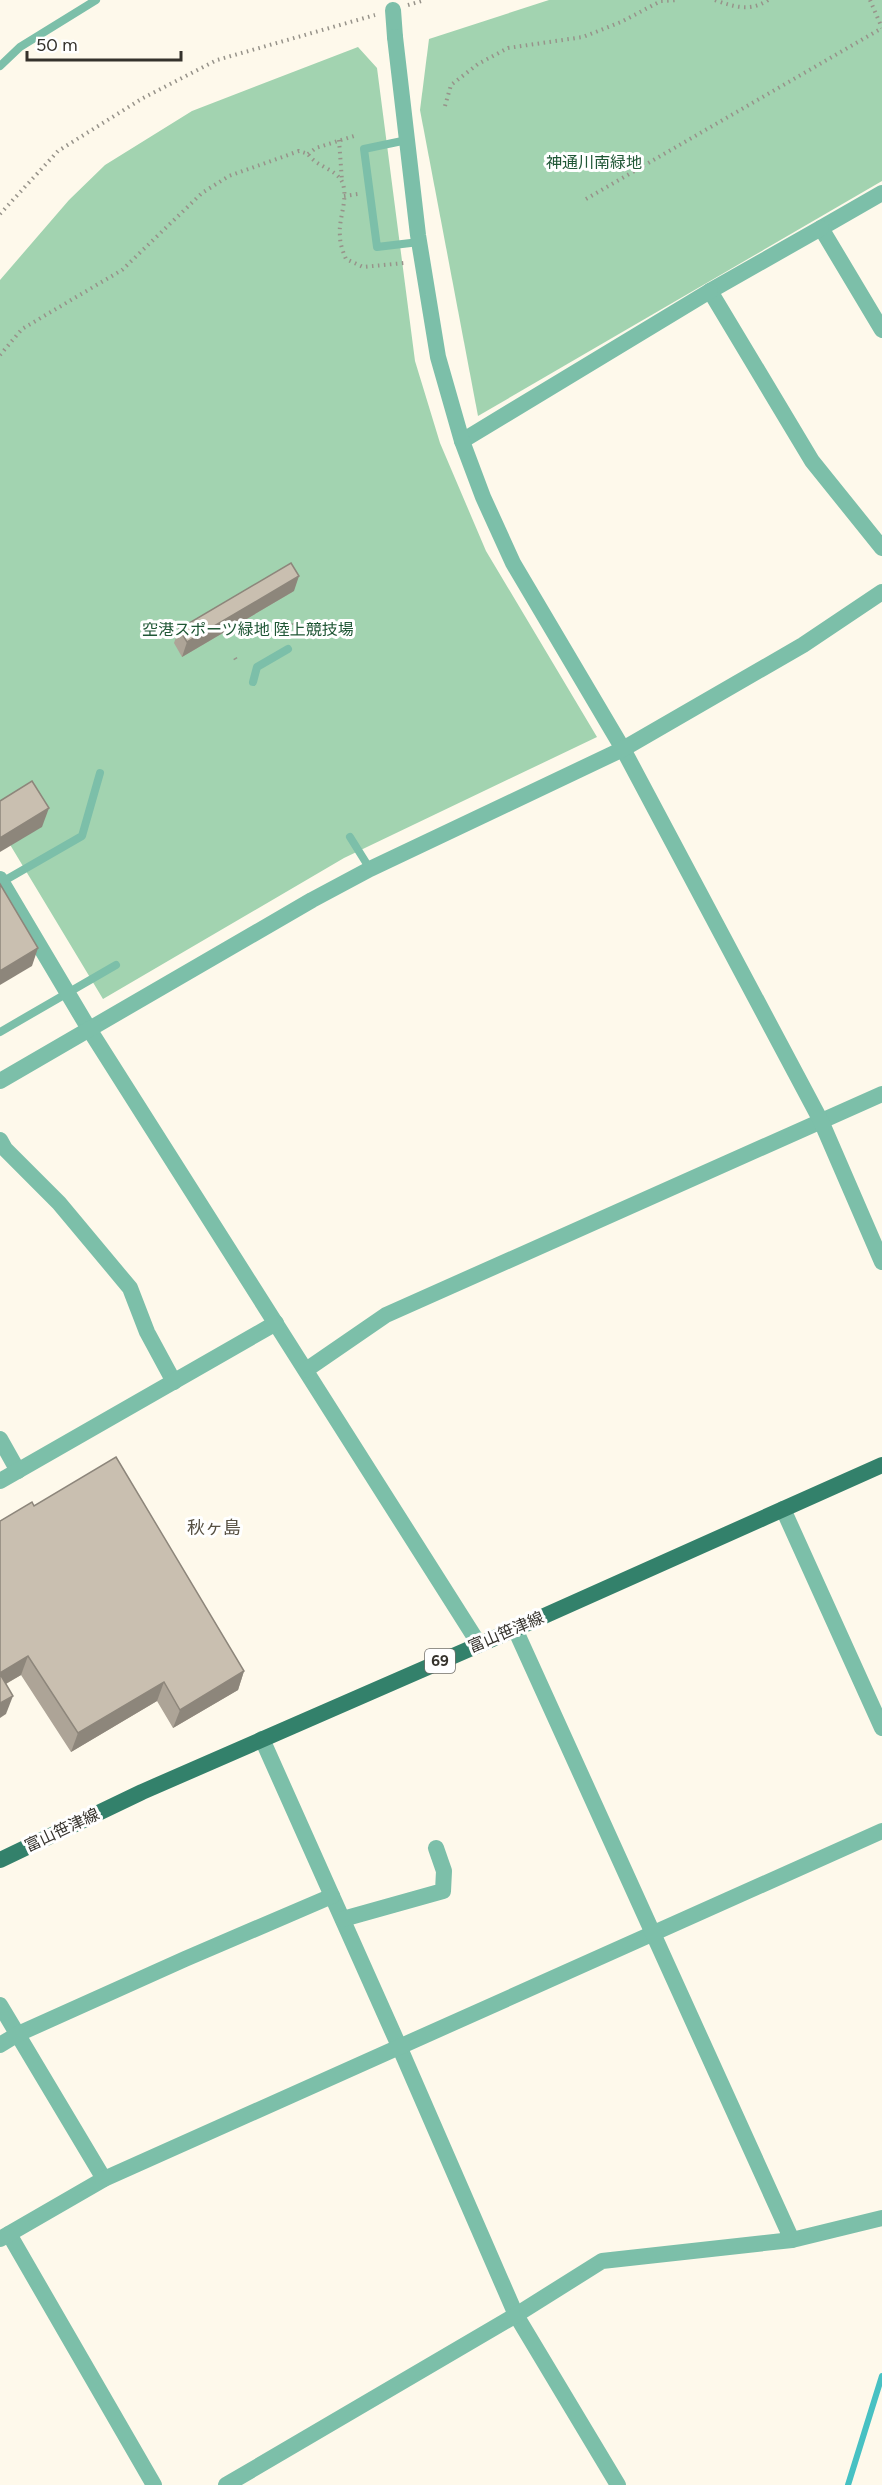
<svg xmlns="http://www.w3.org/2000/svg" width="882" height="2485" font-family="Figtree,'Noto Sans JP',sans-serif">
	<rect width="100%" height="100%" fill="#fef9eb"/>
	<!-- green -->
	<g fill="#a2d3b0">
		<polygon points="549,0 882,0 882,181 478,416 420,110 429,39"/>
		<polygon points="358,47 377,68 415,361 440,443 486,551 597,737 344,858 103,999 0,828 0,280 69,200 105,165 192,111"/>
	</g>
	<g fill="none" stroke-linecap="round" stroke-linejoin="round">
		<!-- stream -->
		<polyline stroke="#47c1c3" stroke-width="6" points="848,2485 882,2376"/>
		<!-- path -->
		<g stroke="#97938a" stroke-width="4" stroke-dasharray="1.5 4.5" stroke-linecap="butt">
			<path d="M715 0C734 7 751 12 768 0"/>
			<polyline points="870,0 882,28"/>
			<polyline points="408,5 425,0"/>
			<polyline points="445,106 451,85 478,64 508,48 583,37 621,22 661,1 679,0"/>
			<polyline points="339,140 342,181"/>
			<polyline points="308,154 316,148 357,135"/>
			<polyline points="344,196 358,194"/>
			<polyline points="586,199 882,28"/>
			<polyline points="0,214 58,151 143,98 217,60 375,15"/>
			<path d="M0 355 22 329 122 270 202 193 229 176 299 151 308 154C316 167 338 169 343 184 348 201 338 220 340 236 340 244 343 252 346 259L363 267 404 263"/>
			<polyline points="293,623 296,629"/>
			<polyline points="235,658 238,663"/>
		</g>
		<!-- service -->
		<g stroke="#7cbfa9" stroke-width="8">
			<polyline points="0,66 20,47 96,0"/>
			<polyline points="407,140 364,149 377,247 419,242"/>
			<polyline points="253,682 257,667 288,649"/>
			<polyline points="350,837 370,869"/>
			<polyline points="2,882 82,836 100,773"/>
			<polyline points="0,1032 116,965"/>
		</g>
		<!-- minor -->
		<g stroke="#7cbfa9" stroke-width="16">
			<polyline points="393,10 395,37"/>
			<polyline points="882,193 821,228 882,330"/>
			<polyline points="821,228 710,291 812,461 882,548"/>
			<polyline points="462,441 710,291"/>
			<polyline points="0,879 89,1029 479,1644"/>
			<polyline points="0,1140 5,1149 59,1203 130,1288 147,1332 174,1382"/>
			<polyline points="306,1370 386,1315 882,1094"/>
			<polyline points="0,1439 18,1471"/>
			<polyline points="0,1481 276,1323"/>
			<polyline points="783,1509 882,1728"/>
			<polyline points="262,1739 399,2046 516,2315 618,2485"/>
			<polyline points="343,1919 443,1891 444,1871 436,1848"/>
			<polyline points="0,2005 104,2179"/>
			<polyline points="0,2045 18,2034 185,1959 332,1896"/>
			<polyline points="9,2234 154,2485"/>
			<polyline points="0,2239 104,2179 882,1831"/>
			<polyline points="792,2240 882,2218"/>
			<polyline points="226,2485 516,2315 602,2261 792,2240 515,1629"/>
		</g>
		<!-- tertiary -->
		<g stroke="#7cbfa9" stroke-width="16">
			<polyline points="395,37 418,235 438,357 462,441 483,497 513,563 623,749 821,1121 882,1262"/>
			<polyline points="0,1081 312,900 370,869 623,749 803,645 882,592"/>
		</g>
		<!-- primary -->
		<polyline stroke="#33816b" stroke-width="16" points="0,1860 142,1792 515,1629 882,1465"/>
	</g>
	<!-- wall -->
	<g fill="#ada497">
		<polygon points="294,591 182,657 174,643 179,629"/>
		<polygon points="34,1506 244,1671 238,1690 173,1728 157,1701 71,1752 21,1675 6,1684 0,1703"/>
	</g>
	<!-- shaded-wall -->
	<g fill="#8d867b">
		<polygon points="299,576 294,591 182,657 187,642"/>
		<polygon points="49,808 42,827 0,852 0,838"/>
		<polygon points="38,948 32,966 0,985 0,971"/>
		<polygon points="28,1656 21,1675 0,1687 0,1673"/>
		<polygon points="244,1671 238,1690 173,1728 180,1710"/>
		<polygon points="164,1682 157,1701 71,1752 78,1733"/>
		<polygon points="13,1696 6,1714 0,1718 0,1703"/>
	</g>
	<!-- building -->
	<g fill="#c9bfb0" stroke="#8d867b" stroke-width="1.5">
		<polygon points="291,563 299,576 187,642 179,629"/>
		<polygon points="32,781 49,808 0,838 0,801"/>
		<polygon points="0,884 38,948 0,971"/>
		<polygon points="116,1457 244,1671 180,1710 164,1682 78,1733 28,1656 0,1673 0,1521 32,1502 34,1506"/>
		<polygon points="0,1674 13,1696 0,1703"/>
	</g>
	<g text-anchor="middle" dominant-baseline="central" stroke-width="6" stroke-linejoin="round" paint-order="stroke">
		<!-- shield labels -->
		<rect fill="#fff" stroke="#72706b" stroke-width="1.5" x="425" y="1649" width="30" height="24" rx="4.5"/>
		<g font-size="15" font-weight="bold" fill="#35322c">
			<text x="440" y="1661">69</text>
		</g>
		<!-- park labels -->
		<g font-size="16" fill="#205736" stroke="#fff">
			<text x="594" y="162">神通川南緑地</text>
			<text x="248" y="629">空港スポーツ緑地 陸上競技場</text>
		</g>
		<!-- street labels -->
		<g font-size="16" fill="#35322c" stroke="#fff">
			<text transform="translate(506 1632) rotate(-23)">富山笹津線</text>
			<text transform="translate(62 1830) rotate(-25)">富山笹津線</text>
		</g>
		<!-- neighbourhood labels -->
		<g font-size="18" fill="#575143" stroke="#fff">
			<text x="214" y="1528">秋ヶ島</text>
		</g>
	</g>
	<!-- scale -->
	<path d="M27 51v9h154v-9" fill="none" stroke="#35322c" stroke-width="3"/>
	<text x="36" y="51" font-size="18" fill="#35322c" stroke="#ffffff" stroke-width="4.5" paint-order="stroke">50 m</text>
</svg>
